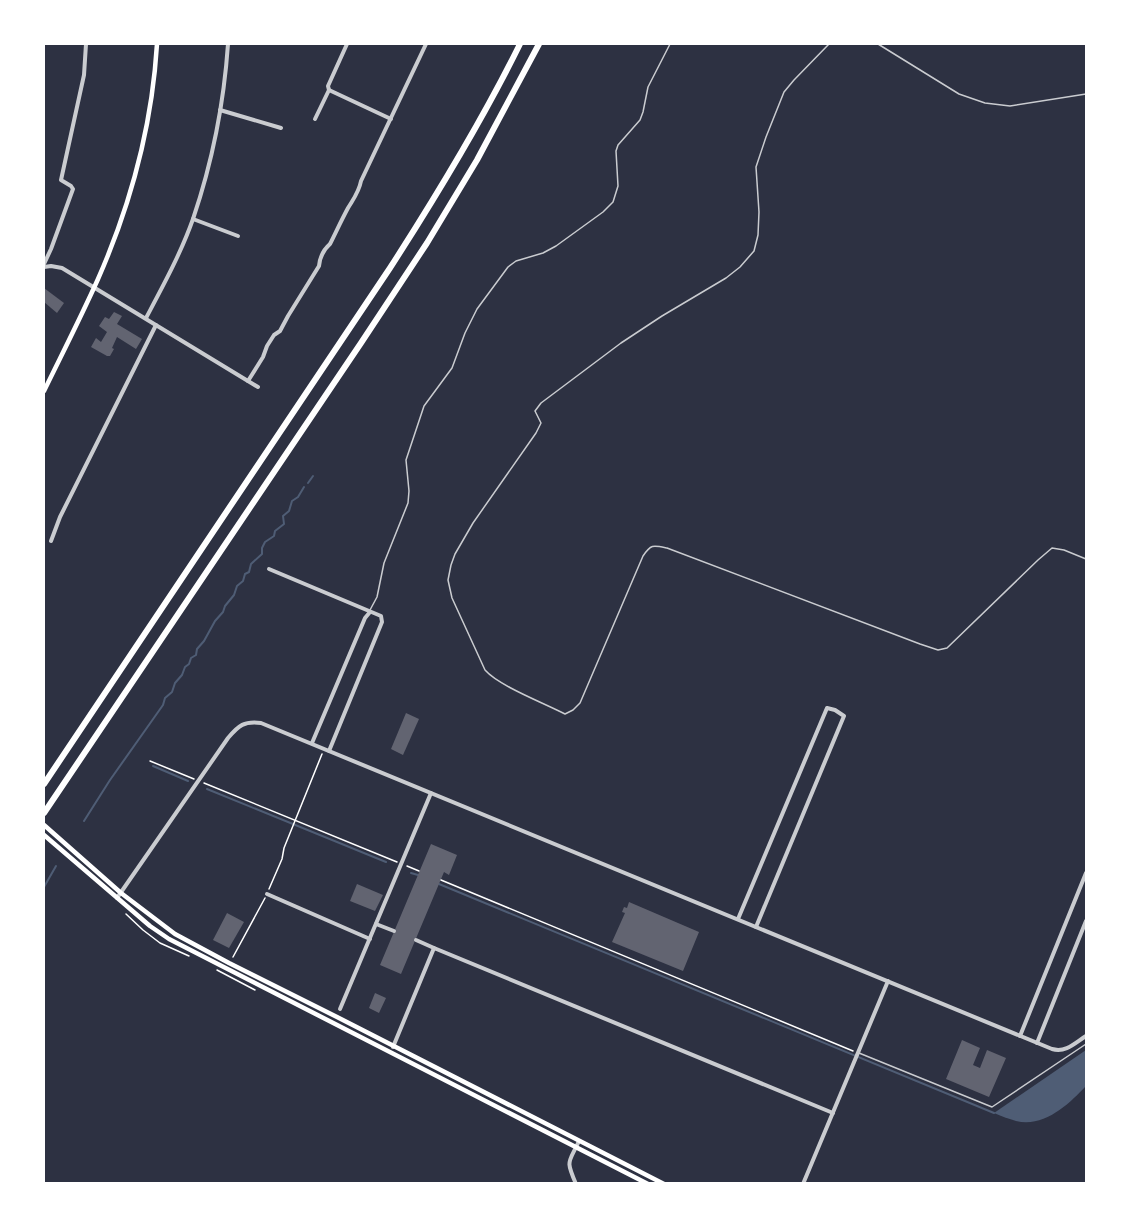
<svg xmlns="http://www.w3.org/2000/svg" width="1130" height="1227" font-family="Jost,sans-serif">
	<rect width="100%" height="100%" fill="#2d3142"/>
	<!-- water -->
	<path fill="#4f5d75" d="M1086 1050V1086C1069 1104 1044 1128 1016 1121 1009 1119 1001 1116 994 1113Z"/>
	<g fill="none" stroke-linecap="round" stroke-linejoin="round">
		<!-- stream -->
		<g stroke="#4f5d75" stroke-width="2">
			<polyline points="308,483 313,476"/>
			<polyline points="153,766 188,781"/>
			<polyline points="207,789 386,862"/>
			<polyline points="84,821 110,780 163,705 165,698 172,692 175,683 182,675 185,667 189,664 191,658 196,655 197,649 204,641 215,621 223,612 225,606 234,595 237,586 243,581 245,574 249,572 251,564 262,554 262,548 265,542 274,536 275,531 284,524 283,516 289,511 292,501 298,497 304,487"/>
			<polyline points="411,873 418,875"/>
			<polyline points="439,884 994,1113"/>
			<polyline points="44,887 56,866"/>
		</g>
	</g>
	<!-- building -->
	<g fill="#626471">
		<polygon points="44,288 64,303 57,313 44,302"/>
		<polygon points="114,312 122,316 117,324 142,339 136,349 117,337 112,348 114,349 110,356 107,356 91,347 96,338 101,342 107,332 99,326 105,317 109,319"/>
		<polygon points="406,713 419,719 403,755 391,749"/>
		<polygon points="431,844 457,855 449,875 444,872 401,974 380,965"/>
		<polygon points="357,884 383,895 375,911 350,901"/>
		<polygon points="629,902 699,932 683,971 612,942 625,913 622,912 624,907 627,908"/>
		<polygon points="227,913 244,922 229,948 213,940"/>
		<polygon points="375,993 386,998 379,1013 369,1008"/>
		<polygon points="962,1040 980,1048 973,1065 980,1068 987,1050 1006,1058 989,1097 946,1079"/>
	</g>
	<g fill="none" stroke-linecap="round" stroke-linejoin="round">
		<!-- path -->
		<g stroke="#fff" stroke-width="1.5">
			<polyline points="150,761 194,779"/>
			<polyline points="204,783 397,862"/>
			<polyline points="407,866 419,871"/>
			<polyline points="441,880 853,1051"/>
			<polyline points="269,889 282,859 284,848 322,754"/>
			<polyline points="126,914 143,930 160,943 189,956"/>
			<polyline points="233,957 265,898"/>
			<polyline points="217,970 255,990"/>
		</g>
		<!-- service -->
		<g stroke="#caccd0" stroke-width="1.5">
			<path d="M829 44 794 80 784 92 766 137 756 167 759 212 758 235 754 251 740 267 726 278 662 316 621 343 541 403 535 411 541 423 536 433 473 523 455 554 451 565 448 580 452 598 485 670C499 686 544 703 565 714L573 710 580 703 643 556C651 544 653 545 667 548L920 644 938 650 947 648 1038 560 1052 548 1064 550 1086 559"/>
			<polyline points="878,44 959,94 985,103 1010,106 1086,94"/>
			<polyline points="370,610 377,597 384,563 408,503 409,491 406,460 424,406 452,368 465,333 477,309 508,267 516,261 543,253 556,246 603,212 613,202 618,186 616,151 618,145 640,120 643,112 648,87 670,44"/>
			<polyline points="859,1053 992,1107 1086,1044"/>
		</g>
		<!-- minor -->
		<g stroke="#caccd0" stroke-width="4">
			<polyline points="347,44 328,86 329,90 391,119"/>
			<polyline points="220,110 281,128"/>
			<polyline points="315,119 329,90"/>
			<polyline points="193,219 238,236"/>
			<polyline points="44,264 51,249 73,189 71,186 61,180 84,75 86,44"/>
			<polyline points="44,267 51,266 62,268 258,387"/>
			<path d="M146 318C163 286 181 253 193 219 212 163 224 102 228 44"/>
			<path d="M248 381 263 357 267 346 274 335 280 331 288 316 319 266C320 256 323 250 330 244 336 232 342 219 348 208 354 198 359 192 361 181L426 44"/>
			<polyline points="51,541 60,517 156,325"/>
			<polyline points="269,569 381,616 382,622 329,751"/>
			<polyline points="312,743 365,618 370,612"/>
			<polyline points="267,894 370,939"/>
			<path d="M117 898 228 738C239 725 244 721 261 723L1052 1049C1066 1053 1075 1043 1086 1036"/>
			<polyline points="738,919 827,708 835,710 844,716 756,927"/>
			<polyline points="376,924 394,931"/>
			<polyline points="416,940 434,948"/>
			<polyline points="340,1009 431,793"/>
			<polyline points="1020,1036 1086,873"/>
			<polyline points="1037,1043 1086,921"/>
			<polyline points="393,1047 434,948 833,1113"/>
			<path d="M576 1184C565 1159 569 1163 579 1141"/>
			<polyline points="803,1184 888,981"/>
		</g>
		<!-- secondary -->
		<g stroke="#fff" stroke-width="4.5">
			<path d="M44 391C62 354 81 317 98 279 131 204 152 126 157 44"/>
			<polyline points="44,825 121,893 175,934 229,963 337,1017 664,1184"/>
			<polyline points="44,835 150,926 169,939 648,1184"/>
		</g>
		<!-- motorway -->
		<g stroke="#fff" stroke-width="6">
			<path d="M44 784 390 268C437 195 482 121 520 44"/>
			<polyline points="44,813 361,343 427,243 477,160 539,44"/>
		</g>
	</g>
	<!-- border -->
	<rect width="1130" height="1227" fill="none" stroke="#ffffff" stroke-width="90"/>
</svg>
